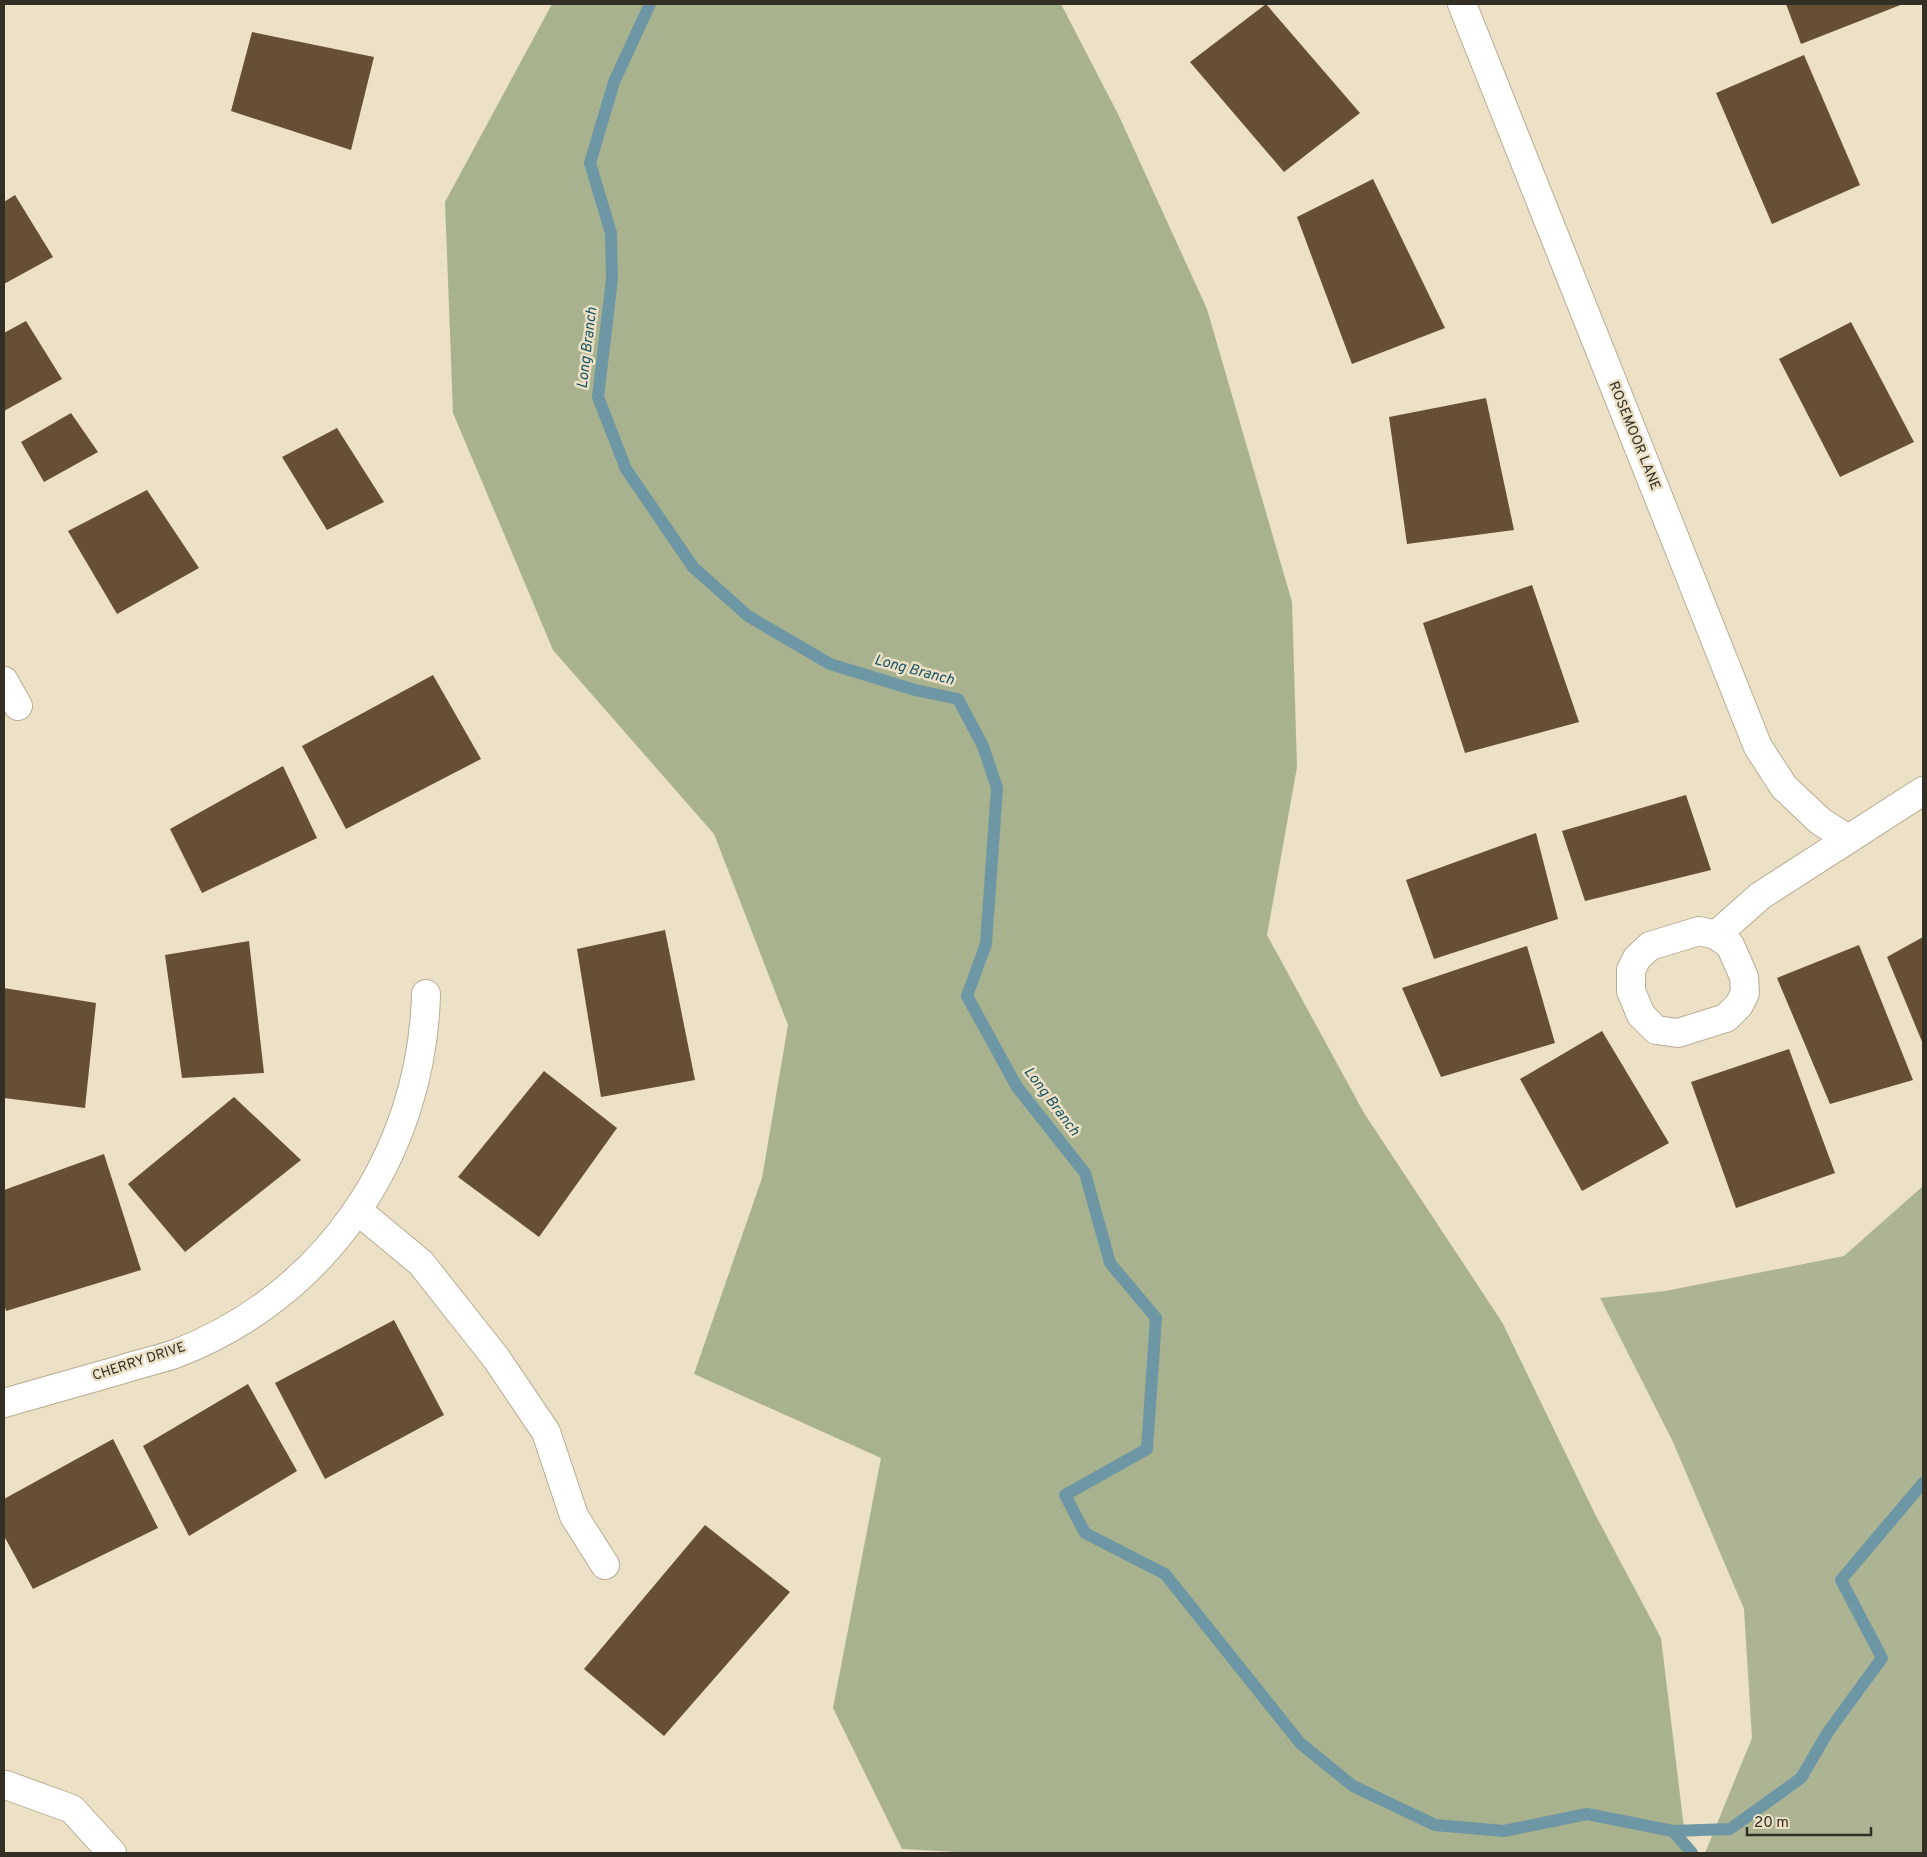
<svg xmlns="http://www.w3.org/2000/svg" width="1927" height="1857" font-family="Overpass,sans-serif">
	<rect width="100%" height="100%" fill="#ece0c6"/>
	<!-- green -->
	<polygon fill="#acb494" points="1923,1186 1923,1853 1705,1853 1752,1738 1744,1609 1673,1442 1600,1298 1665,1291 1844,1256"/>
	<!-- forest -->
	<polygon fill="#a9b28e" points="552,4 1061,4 1118,114 1207,309 1292,602 1297,767 1267,935 1364,1113 1502,1322 1595,1514 1661,1638 1687,1853 974,1853 902,1849 833,1708 881,1458 694,1374 762,1178 788,1025 714,834 553,650 453,413 445,202"/>
	<g fill="none" stroke-linecap="round" stroke-linejoin="round">
		<!-- stream -->
		<g stroke="#6d97a4" stroke-width="12">
			<polyline points="650,4 614,82 590,163 611,233 612,279 598,397 626,469 693,567 748,616 830,664 915,690 958,699 983,746 997,788 986,944 967,996 1017,1087 1085,1173 1110,1263 1156,1318 1147,1449 1065,1495 1085,1533 1165,1574 1300,1743 1353,1786 1435,1825 1504,1831 1587,1814 1673,1831 1730,1829 1801,1778 1828,1732 1882,1658 1841,1580 1923,1483"/>
			<polyline points="1673,1831 1692,1853"/>
		</g>
	</g>
	<!-- building -->
	<g fill="#664f35">
		<polygon points="1266,4 1360,113 1284,172 1190,62"/>
		<polygon points="1786,4 1903,4 1801,44"/>
		<polygon points="252,32 374,57 351,150 231,111"/>
		<polygon points="1804,55 1860,185 1772,224 1716,93"/>
		<polygon points="1373,179 1445,328 1352,364 1297,217"/>
		<polygon points="15,195 53,257 4,284 4,202"/>
		<polygon points="26,321 62,379 4,411 4,333"/>
		<polygon points="1851,322 1914,442 1840,477 1779,359"/>
		<polygon points="1486,398 1514,530 1407,544 1389,417"/>
		<polygon points="71,413 98,452 44,482 21,442"/>
		<polygon points="337,428 384,502 327,530 282,457"/>
		<polygon points="147,490 199,568 117,614 68,531"/>
		<polygon points="1532,585 1579,722 1465,753 1423,623"/>
		<polygon points="433,675 481,759 346,829 302,746"/>
		<polygon points="283,766 317,838 202,893 170,829"/>
		<polygon points="1686,795 1711,870 1585,901 1562,831"/>
		<polygon points="1536,833 1558,919 1434,959 1406,880"/>
		<polygon points="665,930 695,1080 601,1097 577,949"/>
		<polygon points="1923,937 1923,1044 1887,957"/>
		<polygon points="249,941 264,1073 182,1078 165,955"/>
		<polygon points="1859,945 1913,1080 1830,1104 1777,978"/>
		<polygon points="1527,946 1555,1043 1441,1077 1402,988"/>
		<polygon points="4,988 96,1003 85,1108 4,1098"/>
		<polygon points="1602,1031 1669,1143 1582,1191 1520,1079"/>
		<polygon points="1789,1049 1835,1173 1736,1208 1691,1082"/>
		<polygon points="544,1071 617,1128 539,1237 458,1177"/>
		<polygon points="234,1097 301,1160 185,1252 128,1184"/>
		<polygon points="104,1154 141,1270 6,1311 4,1303 4,1190"/>
		<polygon points="394,1320 444,1415 325,1479 275,1383"/>
		<polygon points="248,1384 297,1471 189,1536 143,1446"/>
		<polygon points="113,1439 158,1528 33,1589 4,1536 4,1499"/>
		<polygon points="705,1525 790,1592 664,1736 584,1669"/>
	</g>
	<g fill="none" stroke-linecap="round" stroke-linejoin="round">
		<defs>
			<g id="minor">
				<polyline points="1462,4 1758,747 1784,787 1820,821 1848,839"/>
				<polyline points="4,681 18,706"/>
				<polygon points="1699,931 1716,935 1730,945 1744,977 1745,993 1739,1005 1726,1018 1678,1033 1656,1030 1641,1015 1631,991 1631,970 1637,958 1650,946"/>
				<polyline points="1716,935 1760,896 1923,791"/>
				<polyline points="357,1210 421,1263 496,1358 546,1432 574,1516 605,1565"/>
				<path d="M4 1403C43 1392 81 1381 120 1370 138 1364 157 1360 175 1354 325 1297 422 1155 426 994"/>
				<polyline points="4,1786 6,1785 72,1809 112,1853"/>
			</g>
		</defs>
		<!-- minor casing -->
		<use href="#minor" stroke="#b8ad94" stroke-width="30"/>
		<!-- minor -->
		<use href="#minor" stroke="#fff" stroke-width="28"/>
	</g>
	<g text-anchor="middle" dominant-baseline="central" stroke-width="5" stroke-linejoin="round" paint-order="stroke">
		<!-- street labels -->
		<g font-size="14" fill="#342f25" stroke="#ece0c6">
			<text transform="translate(1634 436) rotate(68)">ROSEMOOR LANE</text>
			<text transform="translate(139 1362) rotate(-18)">CHERRY DRIVE</text>
		</g>
		<!-- water labels -->
		<g font-size="15" font-style="italic" fill="#195463" stroke="#ece0c6">
			<text transform="translate(588 348) rotate(-83)">Long Branch</text>
			<text transform="translate(914 671) rotate(15)">Long Branch</text>
			<text transform="translate(1051 1102) rotate(53)">Long Branch</text>
		</g>
	</g>
	<!-- border -->
	<rect width="1927" height="1857" fill="none" stroke="#342f25" stroke-width="10"/>
	<!-- scale -->
	<path d="M1747 1827v8h124v-8" fill="none" stroke="#342f25" stroke-width="2.5"/>
	<text x="1754" y="1827" font-size="15" fill="#342f25" stroke="#ece0c6" stroke-width="4" paint-order="stroke">20 m</text>
</svg>
